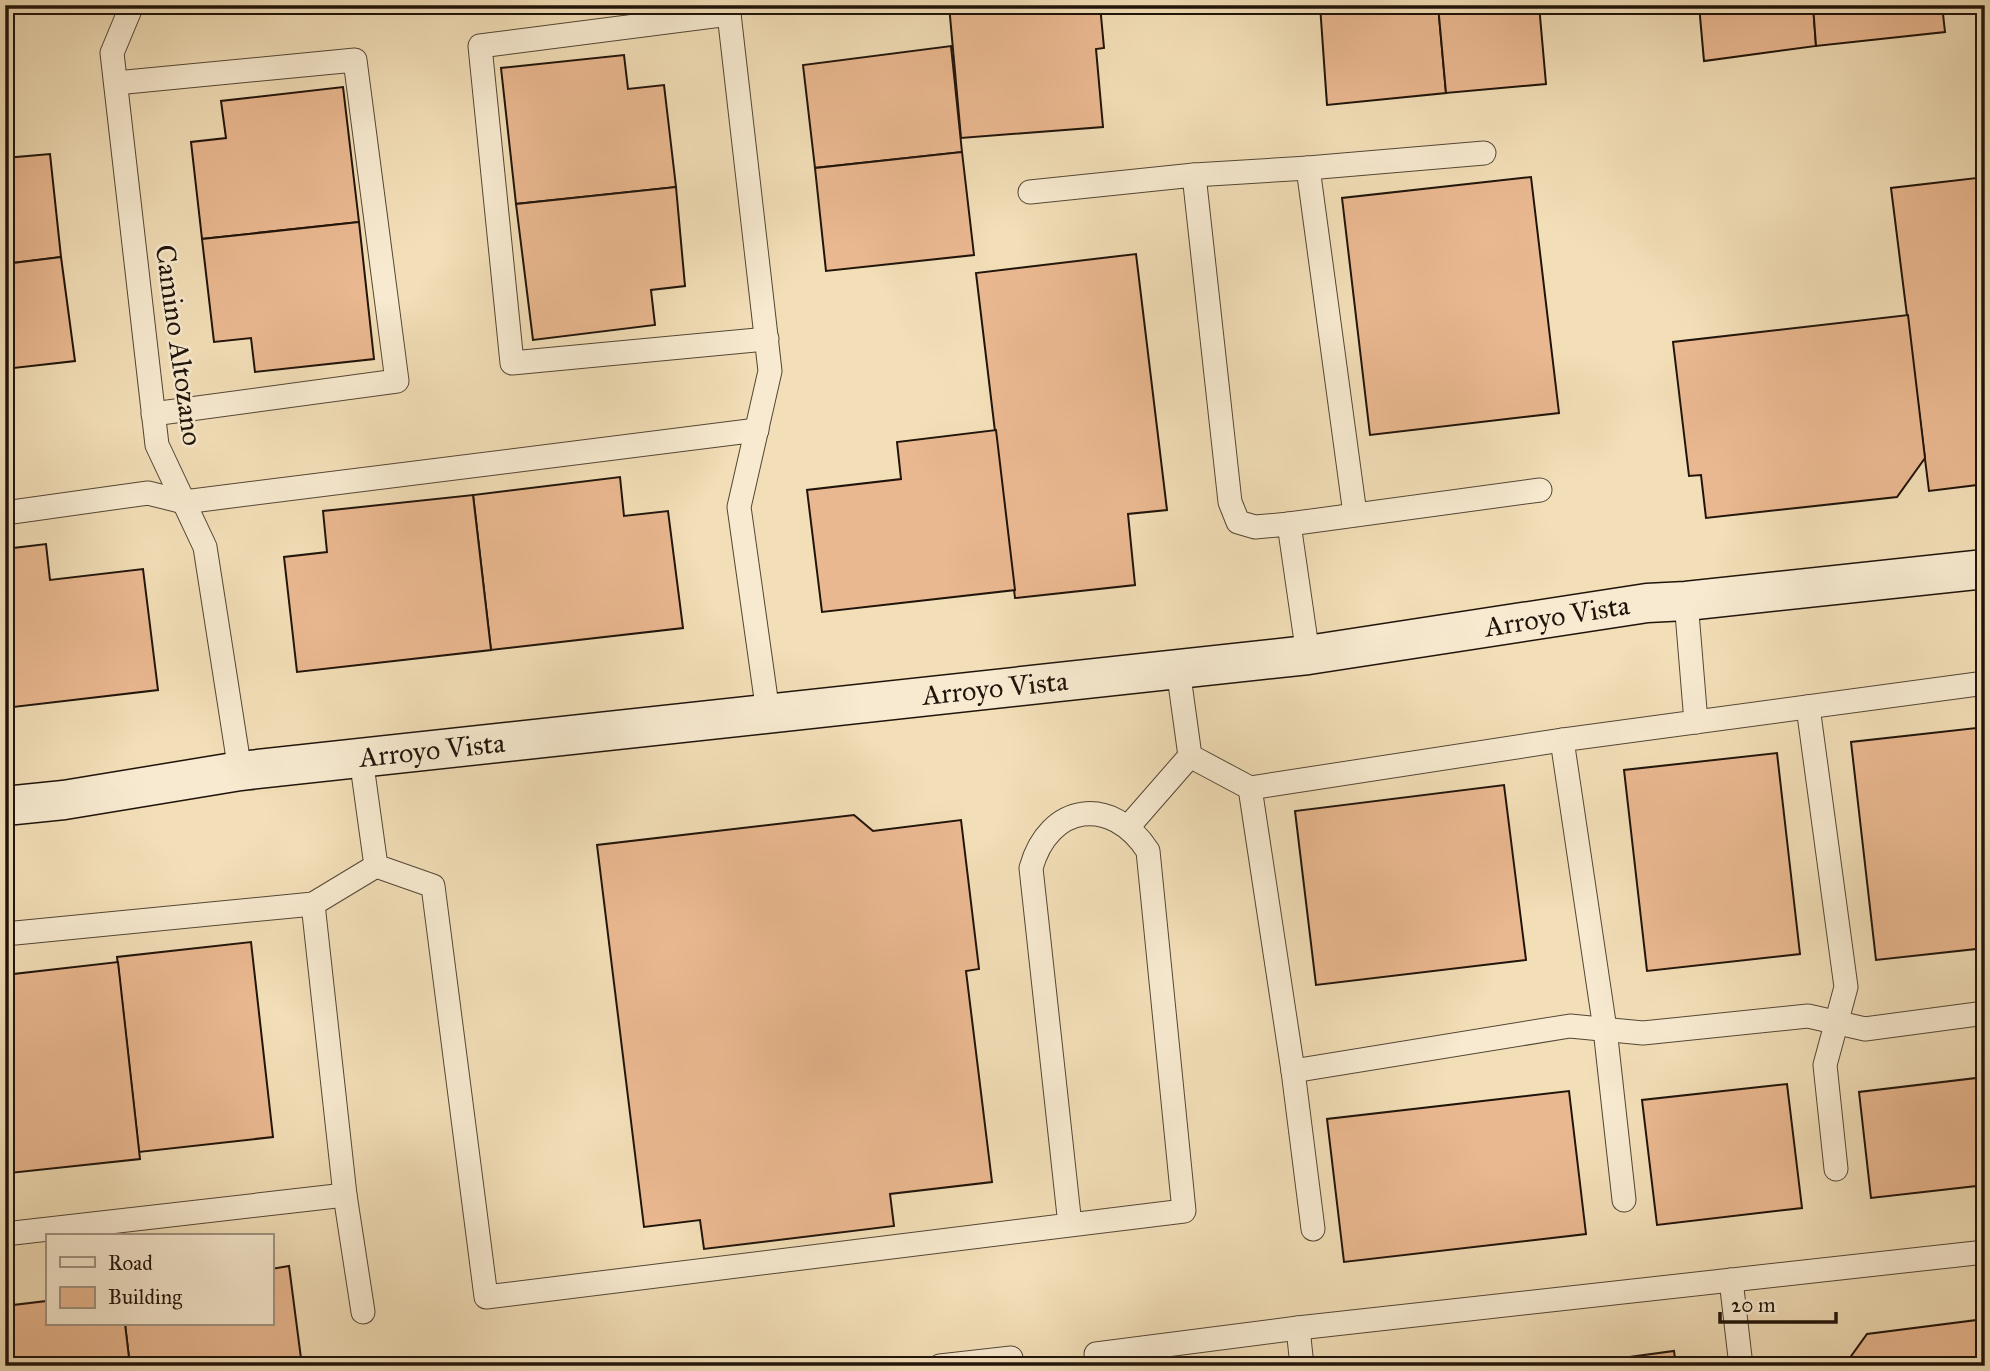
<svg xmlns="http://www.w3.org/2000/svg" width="1990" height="1371" font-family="'IM FELL Great Primer',serif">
	<rect width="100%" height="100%" fill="#f2deb7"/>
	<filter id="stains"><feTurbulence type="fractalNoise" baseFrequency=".00286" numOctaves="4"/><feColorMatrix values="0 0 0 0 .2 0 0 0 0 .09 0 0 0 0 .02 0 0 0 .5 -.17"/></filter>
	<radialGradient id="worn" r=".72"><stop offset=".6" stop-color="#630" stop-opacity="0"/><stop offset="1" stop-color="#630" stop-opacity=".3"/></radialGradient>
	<!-- building -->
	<g fill="#eab890" stroke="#20140a" stroke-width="2">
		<polygon points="949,5 1100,5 1104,48 1096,49 1103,127 961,138"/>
		<polygon points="1320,5 1438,5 1446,93 1327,105"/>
		<polygon points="1438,5 1539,5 1546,84 1446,93"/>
		<polygon points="1699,5 1813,5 1816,46 1704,61"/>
		<polygon points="1813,5 1942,5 1945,32 1816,46"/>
		<polygon points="951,46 962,152 815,168 803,65"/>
		<polygon points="624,55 628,89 664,85 676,187 516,204 501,68"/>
		<polygon points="343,87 359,222 202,239 191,142 226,138 221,101"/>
		<polygon points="962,152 974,255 826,271 815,168"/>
		<polygon points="50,154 61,257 5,264 5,158"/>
		<polygon points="1531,177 1559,413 1370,435 1342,198"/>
		<polygon points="1985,177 1985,484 1929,491 1891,188"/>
		<polygon points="676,187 685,286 651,290 655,325 533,340 516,204"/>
		<polygon points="359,222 374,359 255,372 251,338 214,342 202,239"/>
		<polygon points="1136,254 1167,510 1128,514 1135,585 1015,598 976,273"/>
		<polygon points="61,257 75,361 5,369 5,264"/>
		<polygon points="1908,315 1925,458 1897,497 1706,518 1701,475 1689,476 1673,342"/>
		<polygon points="996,430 1015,590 822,612 807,490 901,479 897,442"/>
		<polygon points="620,477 624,516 668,511 683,628 491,650 473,495"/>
		<polygon points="473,495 491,650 297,672 284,557 327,552 323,511"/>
		<polygon points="46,544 50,580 143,569 158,690 5,708 5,549"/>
		<polygon points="1985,727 1985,948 1876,960 1851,742"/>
		<polygon points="1777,753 1800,954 1647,971 1624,770"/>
		<polygon points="1504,785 1526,960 1316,985 1295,811"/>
		<polygon points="854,815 873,831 961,820 979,969 966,971 992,1182 890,1194 894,1226 704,1249 700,1220 644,1227 597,845"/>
		<polygon points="251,942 273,1137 139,1152 117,957"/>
		<polygon points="118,962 140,1159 10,1173 5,1133 5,975"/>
		<polygon points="1985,1077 1985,1185 1871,1198 1859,1092"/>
		<polygon points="1787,1084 1802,1208 1657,1225 1642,1100"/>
		<polygon points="1569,1091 1586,1234 1344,1262 1327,1119"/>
		<polygon points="289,1266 302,1366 130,1366 125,1324 271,1324 271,1269"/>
		<polygon points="47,1301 47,1324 125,1324 130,1366 5,1366 5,1306"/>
		<polygon points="1985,1319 1985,1366 1844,1366 1867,1334"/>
		<polygon points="1674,1351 1676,1366 1563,1366"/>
	</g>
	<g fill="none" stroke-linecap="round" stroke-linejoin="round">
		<defs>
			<g id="service">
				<polyline points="132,5 112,53 157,445 205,547 240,771"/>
				<polyline points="728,5 770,371 739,507 768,713"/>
				<polyline points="729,14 480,46 512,363 767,339"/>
				<polyline points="116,83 355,60 397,381 153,414"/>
				<polyline points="1194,175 1308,168"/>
				<polyline points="1030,192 1194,175 1230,502 1238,522 1255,527 1289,524 1308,655"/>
				<polyline points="5,513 148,493 184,502 757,430"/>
				<polyline points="1355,514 1308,168 1484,153"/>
				<polyline points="1289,524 1540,490"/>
				<polyline points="1686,601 1696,722"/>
				<polyline points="1178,669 1190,756 1250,788 1293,1071 1313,1229"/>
				<polyline points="1808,707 1846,987 1825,1065 1836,1169"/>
				<polyline points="1562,740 1605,1029 1624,1200"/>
				<path d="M361 758 376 866 433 886 486 1297 1184 1211 1148 851C1112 795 1049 803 1031 868L1070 1225"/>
				<polyline points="1250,788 1562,740 1985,683"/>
				<polyline points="1128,827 1190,756"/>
				<polyline points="313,904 345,1195 363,1312"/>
				<polyline points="5,934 313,904 376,866"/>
				<polyline points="1293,1071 1570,1026 1643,1033 1808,1016 1865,1029 1985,1013"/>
				<polyline points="5,1234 345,1195"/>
				<polyline points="1731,1280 1741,1366"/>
				<polyline points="1298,1328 1302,1366"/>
				<polyline points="1096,1354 1298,1328 1985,1252"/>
				<polyline points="940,1366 1011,1358"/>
			</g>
			<polyline id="secondary" points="5,806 64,800 240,771 1308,655 1647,603 1686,601 1985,569"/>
		</defs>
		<!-- service casing -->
		<use href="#service" stroke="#544635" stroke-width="25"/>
		<!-- secondary casing -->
		<use href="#secondary" stroke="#20140a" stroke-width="41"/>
		<!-- service -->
		<use href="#service" stroke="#f7ead0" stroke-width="23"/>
		<!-- secondary -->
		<use href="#secondary" stroke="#f7ead0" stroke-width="38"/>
	</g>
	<g text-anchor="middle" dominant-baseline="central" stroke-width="5" stroke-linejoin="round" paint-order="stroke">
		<!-- street labels -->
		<g font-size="28" fill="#20140a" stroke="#f7ead0">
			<text transform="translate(179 345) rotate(82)">Camino Altozano</text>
			<text transform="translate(1557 616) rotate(-9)">Arroyo Vista</text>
			<text transform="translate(995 688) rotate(-6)">Arroyo Vista</text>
			<text transform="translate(432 750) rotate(-6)">Arroyo Vista</text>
		</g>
	</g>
	<!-- margin -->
	<rect width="1990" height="1371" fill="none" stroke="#f2deb7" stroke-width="28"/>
	<rect x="7" y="7" width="1976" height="1357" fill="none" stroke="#20140a" stroke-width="3.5"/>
	<rect x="14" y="14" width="1962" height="1343" fill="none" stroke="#20140a" stroke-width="2"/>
	<!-- legend -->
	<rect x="46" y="1234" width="228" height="91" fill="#f7ead0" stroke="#a19481" stroke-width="2"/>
	<rect x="60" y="1257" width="35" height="10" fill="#f7ead0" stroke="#a19481" stroke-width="2"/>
	<text x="108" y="1270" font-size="21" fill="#20140a">Road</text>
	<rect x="60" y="1287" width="35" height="21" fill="#eab890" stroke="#a19481" stroke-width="2"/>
	<text x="108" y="1304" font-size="21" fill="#20140a">Building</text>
	<!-- scale -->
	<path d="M1720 1312v10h116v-10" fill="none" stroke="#20140a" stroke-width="3.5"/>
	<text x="1731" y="1312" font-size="21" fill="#20140a" stroke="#f7ead0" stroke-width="5" paint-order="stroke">20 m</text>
	<rect width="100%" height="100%" filter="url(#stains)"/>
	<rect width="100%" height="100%" fill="url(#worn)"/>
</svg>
